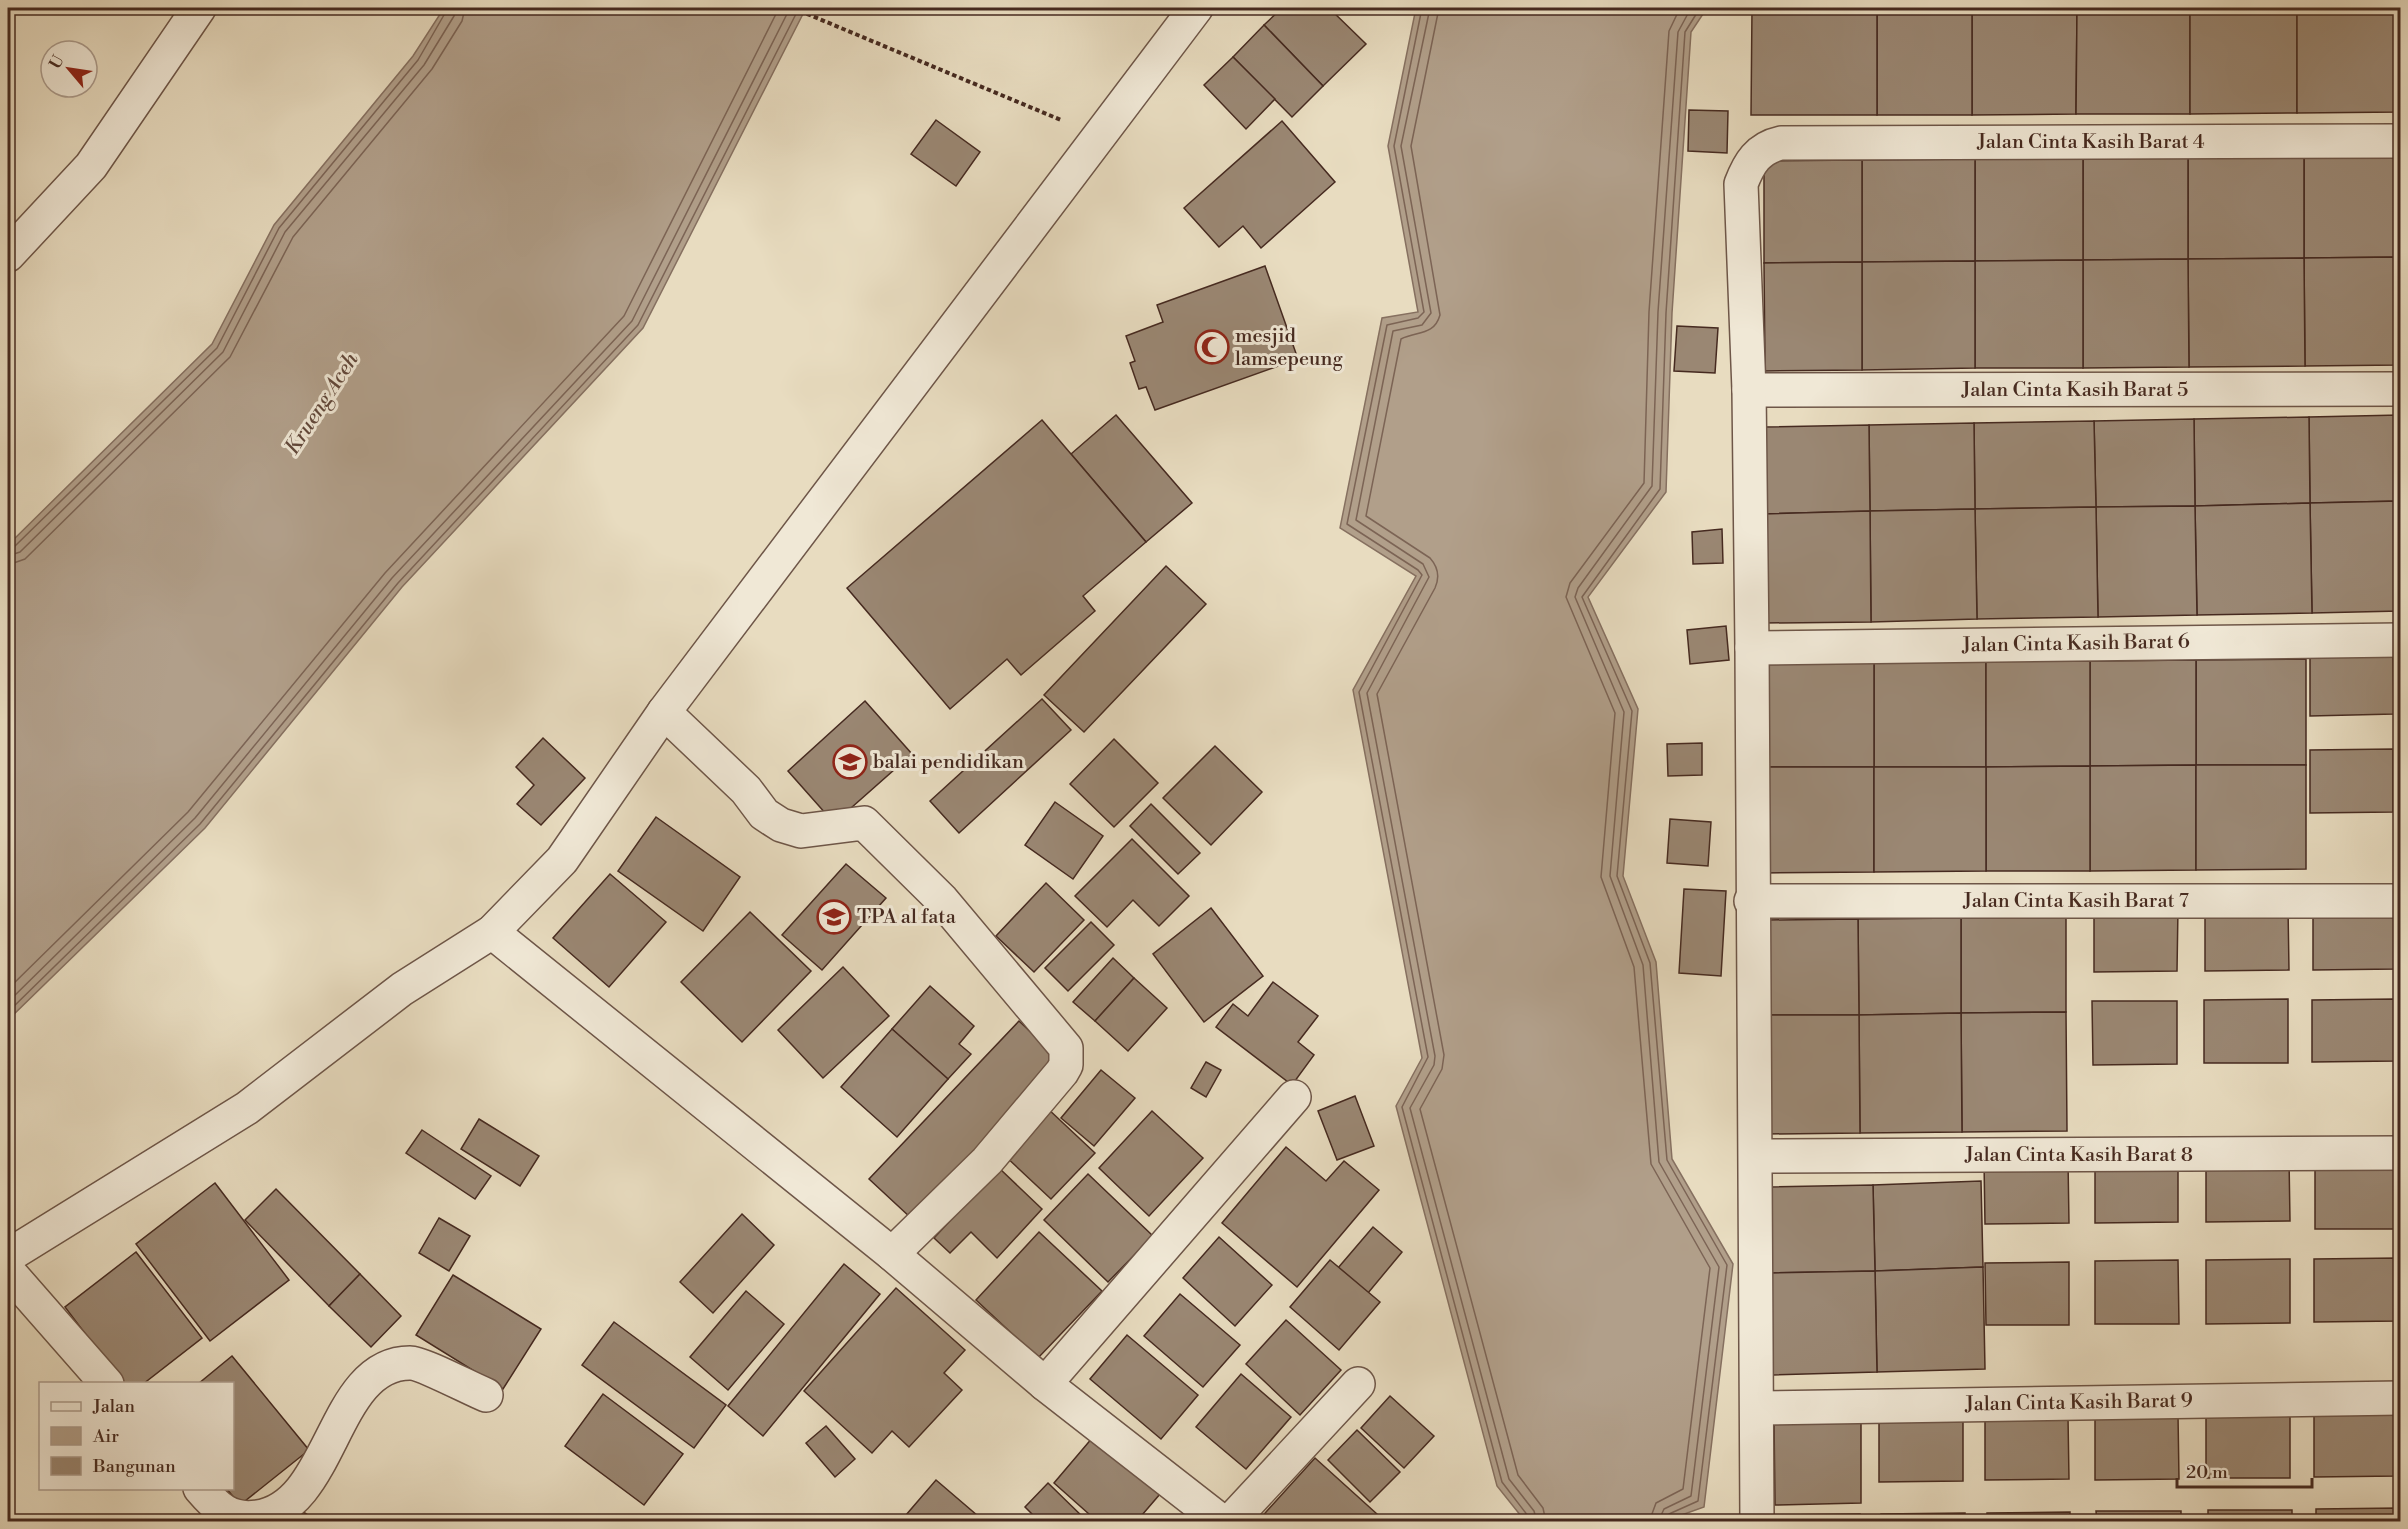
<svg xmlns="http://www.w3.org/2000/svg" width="2408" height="1529" font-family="'Libre Bodoni',serif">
	<rect width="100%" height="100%" fill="#e8dcc0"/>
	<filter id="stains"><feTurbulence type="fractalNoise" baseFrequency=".00333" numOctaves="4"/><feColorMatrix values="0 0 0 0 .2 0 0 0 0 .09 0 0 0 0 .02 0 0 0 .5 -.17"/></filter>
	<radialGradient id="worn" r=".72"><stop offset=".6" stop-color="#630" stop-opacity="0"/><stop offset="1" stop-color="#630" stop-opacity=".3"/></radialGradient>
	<!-- water -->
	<g fill="#b19f8a" stroke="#867060" stroke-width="1.5">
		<polygon points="444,8 806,8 643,328 402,587 205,828 8,1020 8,545 212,344 274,225 413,56"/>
		<polygon points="1416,8 1707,8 1691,32 1672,313 1666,492 1588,597 1638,709 1623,876 1656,962 1672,1159 1733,1264 1704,1507 1665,1521 1525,1521 1497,1486 1396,1106 1422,1058 1353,690 1416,576 1340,528 1382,318 1418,312 1388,146"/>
	</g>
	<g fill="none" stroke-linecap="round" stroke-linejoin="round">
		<!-- shore -->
		<g stroke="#7c6455" stroke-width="1.5">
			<polyline points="1422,8 1394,146 1424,312 1418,318 1387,325 1347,524 1418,570 1422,575 1359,692 1428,1057 1402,1107 1502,1482 1528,1516 1529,1522"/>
			<polyline points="1430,8 1401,146 1431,313 1422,325 1393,331 1356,520 1423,564 1429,577 1367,693 1435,1056 1434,1065 1410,1108 1509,1479 1534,1511 1537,1522"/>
			<path d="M1439 8 1411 146 1440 315C1434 336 1417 331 1401 339L1366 516 1430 558C1438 567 1440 577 1435 588L1377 694 1444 1055 1442 1069 1420 1109 1518 1475 1543 1508 1546 1522"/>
			<polyline points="8,549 14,547 217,348 279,228 418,60 448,8"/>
			<polyline points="8,556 20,552 223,352 285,232 424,65 454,16 456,8"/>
			<polyline points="8,565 25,559 230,357 293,237 432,69 462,21 465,8"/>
			<polyline points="8,989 188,812 385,573 624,316 779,8"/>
			<polyline points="8,1002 195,818 392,578 632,321 790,8"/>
			<polyline points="8,1012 200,824 398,583 638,325 799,8"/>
			<polyline points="1649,1522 1656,1503 1683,1489 1710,1268 1651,1164 1634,967 1601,877 1615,713 1566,597 1570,583 1644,483 1649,312 1669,31 1680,8"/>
			<polyline points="1658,1522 1664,1509 1691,1496 1719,1267 1659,1162 1643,965 1610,876 1624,712 1575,597 1578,588 1652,486 1658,312 1678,32 1691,8"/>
			<polyline points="1666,1522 1669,1514 1698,1501 1727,1265 1667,1160 1650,963 1617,876 1632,711 1582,597 1660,489 1666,313 1685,32 1700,8"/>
		</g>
	</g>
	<!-- building -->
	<g fill="#9a8773" stroke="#462a20" stroke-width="1.5">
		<polygon points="1282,8 1329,8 1366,44 1323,86 1264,25"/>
		<polygon points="1877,8 1972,8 1877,9"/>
		<polygon points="1972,8 2077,8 2076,114 1972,115"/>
		<polygon points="1972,8 1972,115 1877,115 1877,9"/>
		<polygon points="2077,8 2190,8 2190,114 2076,114"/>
		<polygon points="2190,8 2297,8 2297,113 2190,114"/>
		<polygon points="2297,8 2400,8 2400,112 2297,113"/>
		<polygon points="1752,9 1877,9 1877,115 1751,115"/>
		<polygon points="1264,25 1323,86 1292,117 1233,57"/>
		<polygon points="1233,57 1275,99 1246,129 1204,85"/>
		<polygon points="1689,110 1728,111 1727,153 1688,151"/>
		<polygon points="936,120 980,152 956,186 911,154"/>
		<polygon points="1282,121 1335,182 1261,248 1243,226 1219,247 1184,208"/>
		<polygon points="2400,155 2400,257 2304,258 2304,156"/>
		<polygon points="2304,156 2304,258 2188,259 2188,157"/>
		<polygon points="2188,157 2188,259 2083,260 2083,158"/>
		<polygon points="2083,158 2083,260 1975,261 1975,159"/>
		<polygon points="1975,159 1975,261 1862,262 1862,160"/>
		<polygon points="1862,160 1862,262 1764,263 1764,161"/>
		<polygon points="2400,257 2400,365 2305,366 2304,258"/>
		<polygon points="2304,258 2305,366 2189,367 2188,259"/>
		<polygon points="2188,259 2189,367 2083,368 2083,260"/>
		<polygon points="2083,260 2083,368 1975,368 1975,261"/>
		<polygon points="1975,261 1975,368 1862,370 1862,262"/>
		<polygon points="1862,262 1862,370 1765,371 1764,263"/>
		<polygon points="1265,266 1298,359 1155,410 1146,387 1139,389 1130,363 1135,361 1126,336 1163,322 1157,305"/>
		<polygon points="1677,326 1718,328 1715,373 1674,371"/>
		<polygon points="1116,415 1192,503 1146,542 1071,454"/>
		<polygon points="2400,415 2400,501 2310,503 2309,417"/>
		<polygon points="2309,417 2310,503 2195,506 2194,419"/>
		<polygon points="2194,419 2195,506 2096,507 2094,421"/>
		<polygon points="1042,420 1146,542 1083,596 1095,611 1021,675 1007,659 950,709 847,588"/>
		<polygon points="2094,421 2096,507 1975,509 1974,423"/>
		<polygon points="1974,423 1975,509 1870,511 1869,425"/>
		<polygon points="1869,425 1870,511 1763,514 1762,427"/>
		<polygon points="2400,501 2400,611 2312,613 2310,503"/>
		<polygon points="2310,503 2312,613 2197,615 2195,506"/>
		<polygon points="2195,506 2197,615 2098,617 2096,507"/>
		<polygon points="2096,507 2098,617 1977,619 1975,509"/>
		<polygon points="1975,509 1977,619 1871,622 1870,511"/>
		<polygon points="1870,511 1871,622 1765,623 1763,514"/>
		<polygon points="1722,529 1723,563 1693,564 1692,532"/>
		<polygon points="1166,566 1206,604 1084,732 1044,695"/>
		<polygon points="1726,626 1729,660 1690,664 1687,630"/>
		<polygon points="2393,651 2394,714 2310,716 2310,652"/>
		<polygon points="2306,659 2306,765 2196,765 2196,660"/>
		<polygon points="2196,660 2196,765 2090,766 2090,661"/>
		<polygon points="1986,661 1986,767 1874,767 1874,662"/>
		<polygon points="1986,661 2090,661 2090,766 1986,767"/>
		<polygon points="1874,662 1874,767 1763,767 1763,663"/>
		<polygon points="1042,699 1071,730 959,833 930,801"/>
		<polygon points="865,701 912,754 834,823 788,771"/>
		<polygon points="543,738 585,778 541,825 517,804 534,785 516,767"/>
		<polygon points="1114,739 1158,783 1114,827 1070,784"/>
		<polygon points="1702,743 1702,775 1668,776 1667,744"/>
		<polygon points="1215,746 1262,792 1211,845 1163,798"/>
		<polygon points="2393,749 2393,812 2310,813 2310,750"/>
		<polygon points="2196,765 2196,870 2090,871 2090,766"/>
		<polygon points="2196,765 2306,765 2306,869 2196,870"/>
		<polygon points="2090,766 2090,871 1986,871 1986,767"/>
		<polygon points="1763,767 1874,767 1874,872 1763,873"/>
		<polygon points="1874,767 1986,767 1986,871 1874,872"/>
		<polygon points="1055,802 1103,836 1073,879 1025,845"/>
		<polygon points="1151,804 1200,853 1178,874 1130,826"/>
		<polygon points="656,817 740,877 703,931 618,871"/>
		<polygon points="1670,819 1711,822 1708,866 1667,863"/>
		<polygon points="1132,839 1189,896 1159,926 1133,900 1107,927 1075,896"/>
		<polygon points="846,864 886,898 822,970 782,935"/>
		<polygon points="610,874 666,922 609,987 553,938"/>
		<polygon points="1046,883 1084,920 1034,972 996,936"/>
		<polygon points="1684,889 1726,891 1721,976 1679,973"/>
		<polygon points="2396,906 2396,969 2313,970 2313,907"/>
		<polygon points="2288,907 2289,970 2205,971 2205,908"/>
		<polygon points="1211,908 1263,976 1204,1022 1153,954"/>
		<polygon points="2178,908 2177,971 2094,972 2094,909"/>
		<polygon points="750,912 811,971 742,1042 681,982"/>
		<polygon points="2066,917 2066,1012 1961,1013 1961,918"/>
		<polygon points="1961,918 1961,1013 1859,1015 1858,919"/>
		<polygon points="1858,919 1859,1015 1768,1015 1767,920"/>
		<polygon points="1091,922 1114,945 1068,991 1045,968"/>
		<polygon points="1113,958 1134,978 1095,1021 1073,1002"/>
		<polygon points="843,967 889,1016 823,1078 778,1030"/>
		<polygon points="1134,978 1167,1008 1128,1051 1095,1021"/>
		<polygon points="1273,982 1318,1016 1298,1042 1314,1055 1292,1085 1216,1027 1233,1004 1248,1016"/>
		<polygon points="930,986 974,1026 959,1044 971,1054 948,1079 892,1029"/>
		<polygon points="2288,999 2288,1063 2204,1063 2204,1000"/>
		<polygon points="2395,999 2395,1061 2312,1062 2312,1000"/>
		<polygon points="2092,1001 2177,1001 2177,1064 2093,1065"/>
		<polygon points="2066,1012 2067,1131 1962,1132 1961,1013"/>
		<polygon points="1961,1013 1962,1132 1860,1133 1859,1015"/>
		<polygon points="1768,1015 1859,1015 1860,1133 1768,1134"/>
		<polygon points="1019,1021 1061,1061 911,1218 869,1179"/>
		<polygon points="892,1029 948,1079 897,1137 841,1087"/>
		<polygon points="1206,1062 1221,1070 1206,1097 1191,1088"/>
		<polygon points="1101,1070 1135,1098 1094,1146 1061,1118"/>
		<polygon points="1355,1096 1374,1146 1337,1160 1318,1111"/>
		<polygon points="1046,1107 1095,1153 1051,1199 1003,1154"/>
		<polygon points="1152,1111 1203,1158 1149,1216 1099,1168"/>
		<polygon points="479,1119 539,1156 520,1186 461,1149"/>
		<polygon points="422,1130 491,1176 475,1199 406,1153"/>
		<polygon points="1286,1147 1326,1181 1344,1161 1379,1190 1297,1287 1222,1223"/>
		<polygon points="2206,1158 2289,1158 2290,1221 2206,1222"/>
		<polygon points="2178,1159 2178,1222 2095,1223 2095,1160"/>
		<polygon points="2068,1160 2069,1223 1985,1224 1984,1161"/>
		<polygon points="2399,1165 2399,1229 2315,1229 2315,1166"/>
		<polygon points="999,1168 1042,1209 997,1258 971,1232 950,1253 934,1238"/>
		<polygon points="1088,1174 1153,1236 1108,1282 1044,1220"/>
		<polygon points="1981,1181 1983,1267 1875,1271 1873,1185"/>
		<polygon points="215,1183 289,1280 210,1341 136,1244"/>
		<polygon points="1873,1185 1875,1271 1771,1273 1769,1187"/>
		<polygon points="276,1189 360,1274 329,1306 245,1220"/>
		<polygon points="742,1214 774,1245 713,1313 680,1282"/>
		<polygon points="439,1218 470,1236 449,1271 419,1253"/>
		<polygon points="1373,1227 1402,1252 1368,1293 1338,1268"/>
		<polygon points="1039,1232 1102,1291 1038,1358 976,1300"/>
		<polygon points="1219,1237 1272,1285 1235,1326 1183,1278"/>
		<polygon points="136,1252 202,1338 143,1384 123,1384 65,1307"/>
		<polygon points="2398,1258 2398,1321 2314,1322 2314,1259"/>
		<polygon points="2290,1259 2290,1323 2206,1324 2206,1260"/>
		<polygon points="1330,1260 1380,1302 1339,1350 1290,1307"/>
		<polygon points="2178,1260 2179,1324 2095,1324 2095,1261"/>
		<polygon points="2069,1262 2069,1325 1986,1325 1985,1263"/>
		<polygon points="844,1264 880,1294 763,1436 728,1406"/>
		<polygon points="1983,1267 1985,1369 1877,1372 1875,1271"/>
		<polygon points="1875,1271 1877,1372 1773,1375 1771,1273"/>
		<polygon points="360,1274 401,1316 371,1347 329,1306"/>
		<polygon points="453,1275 541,1329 503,1389 416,1335"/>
		<polygon points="896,1288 965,1350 944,1373 962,1390 909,1447 892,1431 872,1453 804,1391"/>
		<polygon points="746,1291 784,1324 728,1390 690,1357"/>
		<polygon points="1180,1294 1240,1345 1203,1387 1144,1336"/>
		<polygon points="1286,1320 1341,1370 1300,1415 1246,1364"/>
		<polygon points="614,1322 726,1405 694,1448 582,1365"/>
		<polygon points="1127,1335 1198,1395 1161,1439 1090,1379"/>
		<polygon points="232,1356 309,1450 240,1505 226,1488 232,1488 232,1384 198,1384"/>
		<polygon points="1241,1374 1291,1417 1246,1469 1196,1427"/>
		<polygon points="603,1394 683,1454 644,1505 565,1446"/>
		<polygon points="1390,1396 1434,1436 1404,1468 1361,1428"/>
		<polygon points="2397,1413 2397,1476 2314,1477 2314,1414"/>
		<polygon points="2290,1414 2290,1478 2206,1478 2206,1415"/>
		<polygon points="2178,1415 2179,1479 2095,1480 2095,1416"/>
		<polygon points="1963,1417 1963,1481 1879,1482 1879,1418"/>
		<polygon points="2068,1417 2069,1479 1985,1480 1985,1418"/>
		<polygon points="1861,1418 1861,1503 1775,1505 1774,1420"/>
		<polygon points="826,1426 855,1459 835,1477 806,1443"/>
		<polygon points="1357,1430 1400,1472 1370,1502 1328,1460"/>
		<polygon points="1093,1437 1160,1494 1136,1522 1098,1522 1054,1483"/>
		<polygon points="1315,1458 1377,1514 1370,1522 1257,1522"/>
		<polygon points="936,1480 985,1522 914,1522 906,1515"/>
		<polygon points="1048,1483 1088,1522 1040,1522 1025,1507"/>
		<polygon points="2399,1508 2399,1522 2316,1522 2316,1509"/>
		<polygon points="300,1510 319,1522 292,1522"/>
		<rect x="2208" y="1510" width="84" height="12"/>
		<polygon points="2096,1511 2181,1511 2181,1522 2097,1522"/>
		<polygon points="2070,1512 2070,1522 1987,1522 1987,1513"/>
		<polygon points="1965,1513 1965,1522 1881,1522 1881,1514"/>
		<polygon points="1860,1514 1860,1522 1776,1522 1776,1515"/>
	</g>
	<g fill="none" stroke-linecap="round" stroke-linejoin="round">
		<defs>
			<g id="minor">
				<polyline points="1749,390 2400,389"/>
				<polyline points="1752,648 2400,640"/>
				<polyline points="664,712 746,790 764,814 781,825 801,831 864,823 942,900 1066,1048 1066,1065 1062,1072 987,1161 892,1254"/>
				<polyline points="1751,901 2400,901"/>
				<polyline points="492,932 892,1254 1045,1384 1294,1097"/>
				<polyline points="1757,1156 2400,1153"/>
				<polyline points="8,1256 247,1108 402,989 492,932 562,860 664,712 1196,8"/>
				<polyline points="8,1271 107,1384"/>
				<polyline points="1045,1384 1222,1522"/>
				<polyline points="1757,1408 2400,1398"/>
				<path d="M200 1488C217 1508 230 1521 257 1517 334 1507 331 1363 410 1363 422 1363 471 1389 486 1395"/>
				<polyline points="1230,1522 1358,1384"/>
				<path d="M1757 1522 1752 648 1749 390 1741 184C1749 163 1758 148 1781 143L2400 141"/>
			</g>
			<polyline id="tertiary" points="8,255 91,166 199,8"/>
		</defs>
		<!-- minor casing -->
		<use href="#minor" stroke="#6e5648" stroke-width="36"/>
		<!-- tertiary casing -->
		<use href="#tertiary" stroke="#6e5648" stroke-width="36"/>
		<!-- path -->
		<polyline stroke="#462a20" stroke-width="4" stroke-dasharray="4.5 3" stroke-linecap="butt" points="793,8 1061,120"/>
		<!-- minor -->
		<use href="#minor" stroke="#f0e8d6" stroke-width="33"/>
		<!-- tertiary -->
		<use href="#tertiary" stroke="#f0e8d6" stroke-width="33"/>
	</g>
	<!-- icons -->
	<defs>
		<symbol id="mosque-ring" viewBox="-11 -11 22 22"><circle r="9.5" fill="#f0e8d6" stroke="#8f2418" stroke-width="1.5"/><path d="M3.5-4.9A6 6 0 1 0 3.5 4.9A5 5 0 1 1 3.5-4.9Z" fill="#8f2418"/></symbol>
		<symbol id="university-ring" viewBox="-11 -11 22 22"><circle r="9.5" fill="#f0e8d6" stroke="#8f2418" stroke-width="1.5"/><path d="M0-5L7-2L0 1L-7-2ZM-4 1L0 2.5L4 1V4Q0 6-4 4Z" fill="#8f2418"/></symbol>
		<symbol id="school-ring" viewBox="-11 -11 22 22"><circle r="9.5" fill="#f0e8d6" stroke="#8f2418" stroke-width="1.5"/><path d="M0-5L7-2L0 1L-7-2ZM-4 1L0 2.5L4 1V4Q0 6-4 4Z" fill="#8f2418"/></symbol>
	</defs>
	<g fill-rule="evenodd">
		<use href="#mosque-ring" x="1193" y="328" width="38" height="38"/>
		<use href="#university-ring" x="831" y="743" width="38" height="38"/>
		<use href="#school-ring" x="815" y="898" width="38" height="38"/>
	</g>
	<g text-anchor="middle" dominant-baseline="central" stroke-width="6" stroke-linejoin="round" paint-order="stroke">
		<!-- street labels -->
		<g font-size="20" fill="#462a20" stroke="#f0e8d6">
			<text x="2091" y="142">Jalan Cinta Kasih Barat 4</text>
			<text x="2075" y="390">Jalan Cinta Kasih Barat 5</text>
			<text transform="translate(2076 644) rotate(-1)">Jalan Cinta Kasih Barat 6</text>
			<text x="2076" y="901">Jalan Cinta Kasih Barat 7</text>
			<text x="2079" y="1155">Jalan Cinta Kasih Barat 8</text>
			<text transform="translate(2079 1403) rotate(-1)">Jalan Cinta Kasih Barat 9</text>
		</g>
		<!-- poi labels -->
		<g font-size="20" fill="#462a20" stroke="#f0e8d6" text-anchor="start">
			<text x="1235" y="336">mesjid<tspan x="1235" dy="23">lamsepeung</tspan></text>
			<text x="873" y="762">balai pendidikan</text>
			<text x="857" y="917">TPA al fata</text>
		</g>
		<!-- water labels -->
		<g font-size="21" font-style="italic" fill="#61473a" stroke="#f0e8d6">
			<text transform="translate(322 404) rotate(-57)">Krueng Aceh</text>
		</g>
	</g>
	<!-- margin -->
	<rect width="2408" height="1529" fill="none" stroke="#e8dcc0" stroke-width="30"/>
	<rect x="9" y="9" width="2390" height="1511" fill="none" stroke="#462a20" stroke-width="3"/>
	<rect x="15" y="15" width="2378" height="1499" fill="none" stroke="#462a20" stroke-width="1.5"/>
	<!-- legend -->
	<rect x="39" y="1382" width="195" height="108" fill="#f0e8d6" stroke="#ac9c8d" stroke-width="1.5"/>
	<rect x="51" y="1402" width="30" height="9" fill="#f0e8d6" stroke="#ac9c8d" stroke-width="1.5"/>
	<text x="93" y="1412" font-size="18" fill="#462a20">Jalan</text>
	<rect x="51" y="1427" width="30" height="18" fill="#b19f8a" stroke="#ac9c8d" stroke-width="1.5"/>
	<text x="93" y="1442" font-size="18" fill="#462a20">Air</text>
	<rect x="51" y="1457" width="30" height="18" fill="#9a8773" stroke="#ac9c8d" stroke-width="1.5"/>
	<text x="93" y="1472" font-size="18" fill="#462a20">Bangunan</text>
	<!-- north arrow -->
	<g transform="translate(69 69) rotate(299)"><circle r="28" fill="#f0e8d6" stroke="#ac9c8d" stroke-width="1.5"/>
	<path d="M0-4.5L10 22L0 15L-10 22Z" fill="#8f2418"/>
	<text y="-9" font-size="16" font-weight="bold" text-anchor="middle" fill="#462a20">U</text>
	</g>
	<!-- scale -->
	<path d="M2177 1478v9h135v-9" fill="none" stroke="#462a20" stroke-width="3"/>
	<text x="2186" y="1478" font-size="18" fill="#462a20" stroke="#f0e8d6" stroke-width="4.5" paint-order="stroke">20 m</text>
	<rect width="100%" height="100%" filter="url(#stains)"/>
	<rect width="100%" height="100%" fill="url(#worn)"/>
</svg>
